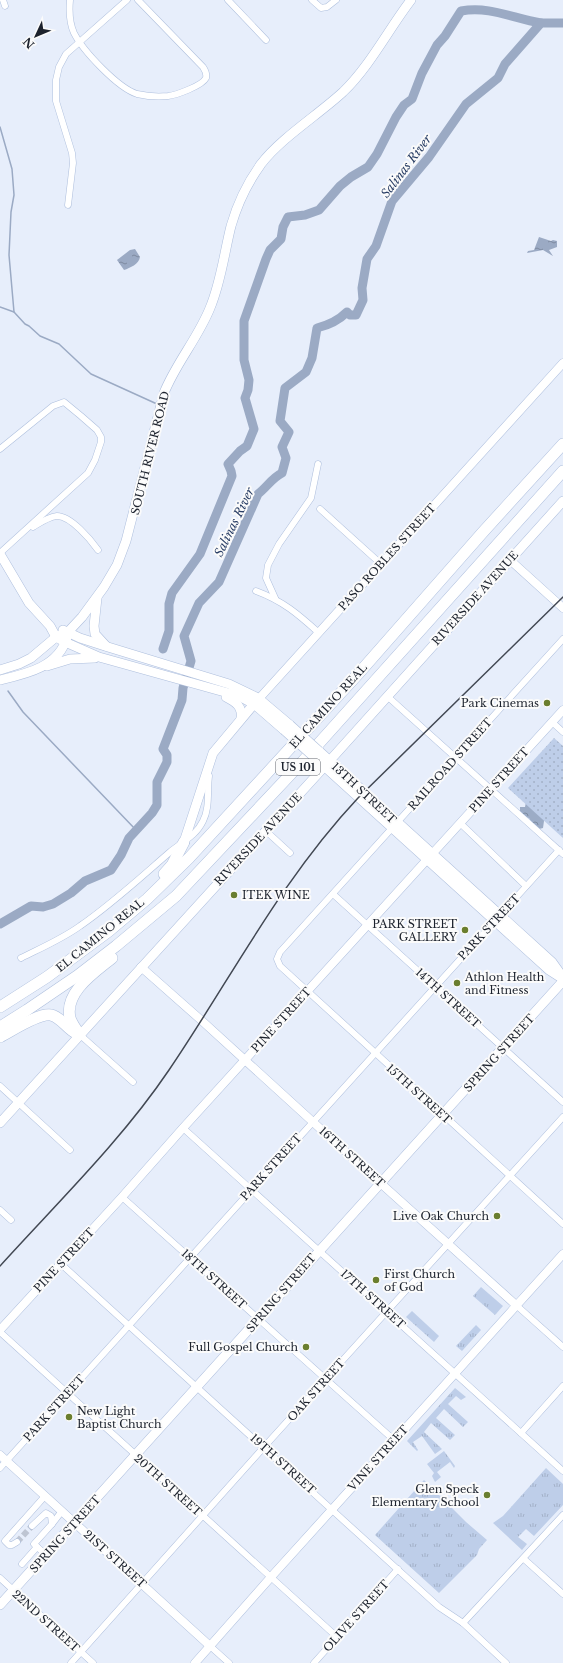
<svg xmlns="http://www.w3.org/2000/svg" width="563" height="1663" font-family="'Libre Baskerville',serif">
	<defs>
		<pattern id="grass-tufts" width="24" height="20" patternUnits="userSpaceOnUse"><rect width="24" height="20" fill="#becee9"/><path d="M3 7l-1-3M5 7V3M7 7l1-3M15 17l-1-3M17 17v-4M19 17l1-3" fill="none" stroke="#a3b1c8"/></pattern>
		<pattern id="forest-crowns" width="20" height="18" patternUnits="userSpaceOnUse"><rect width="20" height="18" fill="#9cacc6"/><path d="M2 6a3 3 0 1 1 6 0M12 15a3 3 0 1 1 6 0" fill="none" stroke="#7e8ca1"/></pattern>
		<pattern id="park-dots" width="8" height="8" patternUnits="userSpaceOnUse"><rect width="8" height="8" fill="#becee9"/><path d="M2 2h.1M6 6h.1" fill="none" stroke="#a3b1c8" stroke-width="1.8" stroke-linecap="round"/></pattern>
		<pattern id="water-ripples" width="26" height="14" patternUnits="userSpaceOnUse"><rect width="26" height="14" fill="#9baac4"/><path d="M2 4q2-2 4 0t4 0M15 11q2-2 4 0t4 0" fill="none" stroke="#7e8aa0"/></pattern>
	</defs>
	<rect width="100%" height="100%" fill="#e7eefb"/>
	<!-- grass -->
	<g fill="url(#grass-tufts)">
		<polygon points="481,1287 503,1306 495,1315 473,1296"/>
		<polygon points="412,1311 439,1336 434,1342 406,1317"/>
		<polygon points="476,1325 481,1330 462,1351 456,1346"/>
		<polygon points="455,1388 466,1397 461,1400 456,1396 448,1404 468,1422 463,1427 444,1409 436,1418 455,1435 450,1440 431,1423 424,1432 442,1449 435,1454 422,1436 413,1442 418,1450 417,1451 407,1441"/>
		<polygon points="444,1451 455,1466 454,1468 450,1462 437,1472 441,1477 435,1482 432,1476 434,1473 427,1464"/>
		<polygon points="546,1468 563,1484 563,1505 534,1536 526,1529 518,1537 527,1544 522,1550 493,1523 503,1516"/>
		<polygon points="424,1480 466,1522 487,1540 479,1549 477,1555 439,1593 375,1535"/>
	</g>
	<!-- forest -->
	<polygon fill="url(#forest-crowns)" points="526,802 548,817 544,821 543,828 539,829 533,825 529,818 520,816 520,807 525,807"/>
	<!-- park -->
	<polygon fill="url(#park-dots)" points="554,738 563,746 563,838 508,788"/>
	<!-- water -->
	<g fill="url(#water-ripples)">
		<polygon points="539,237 551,241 553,240 557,241 557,247 549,250 553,256 543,250 527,253 528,251 534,250"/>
		<path d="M135 249 140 257C139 264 130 268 124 270L117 260 130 250Z"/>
	</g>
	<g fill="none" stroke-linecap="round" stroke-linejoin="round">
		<!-- stream -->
		<g stroke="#9baac4" stroke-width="1.5">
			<polyline points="0,127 12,169 14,195 11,212 9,255 14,312"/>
			<polyline points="0,307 14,312 25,324 29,326 40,336 59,344 91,374 157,404"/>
			<polyline points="8,691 23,712 136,830"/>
		</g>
		<!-- river -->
		<g stroke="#9baac4" stroke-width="9">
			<path d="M163 649 169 631V604L172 593 200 554 232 476 231 471 228 464 240 451 247 446 254 429 245 398 248 390 249 380 244 360V321L266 259 270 250 281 239 283 227 288 217 305 215 319 210 340 186 351 177 368 167 377 154 396 117 404 105 412 99 422 73 437 45 445 36 461 11C490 6 512 18 541 23"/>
			<path d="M0 924 31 906 43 907 53 904 71 893 85 881 111 870 121 855 129 838 152 813 157 805V782L167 762V755L163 749 182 700 183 688 191 661 184 636 199 603 219 582 258 494C267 487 272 478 282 473L286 458 282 447 289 432 280 421 285 388 306 372 312 358 317 328C329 325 338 321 347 312L350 315H356L363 300 362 288 367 259 376 246 392 201 429 157 466 104 498 78 505 64 541 23H563"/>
		</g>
		<!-- minor-tunnel -->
		<polyline stroke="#bec5d2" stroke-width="6" stroke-dasharray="6 3" stroke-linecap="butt" points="17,1542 32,1526"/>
		<defs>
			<g id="minor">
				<polyline points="3,0 5,6"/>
				<path d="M70 0C69 11 69 22 74 33 83 51 118 88 137 94 146 96 158 97 168 96 176 95 202 86 206 78 207 74 205 70 203 67L138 0"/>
				<polyline points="228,0 266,40"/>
				<polyline points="312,0 321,8 327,7 336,0"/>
				<polyline points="68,205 73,163 72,153 56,101 56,80 59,67 66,54 127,0"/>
				<polyline points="0,449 53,406 64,402 81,416 97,430 101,437 101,442 95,460 88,473 0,553"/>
				<polyline points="320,509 381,564"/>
				<path d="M33 527C41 522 48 517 57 516 71 516 91 540 98 550"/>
				<path d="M256 591C283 601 298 614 319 633"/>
				<polyline points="275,598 266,578 268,565 279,544 311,498 318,464"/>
				<polyline points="563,639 280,952 277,959 280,966 563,1224"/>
				<polyline points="387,696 563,854"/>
				<polyline points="552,722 563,732"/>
				<polyline points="460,823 526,886"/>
				<polyline points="266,831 290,853"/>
				<polyline points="333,894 563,1102"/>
				<path d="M21 958C41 948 62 939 80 926 112 904 141 877 170 852 182 842 196 836 203 821 210 808 207 791 209 776"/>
				<polyline points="79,1034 133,1082"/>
				<polyline points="0,1086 70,1150"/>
				<polyline points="183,1128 563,1471"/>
				<polyline points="122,1197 394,1440"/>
				<polyline points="0,1210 11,1220"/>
				<polyline points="61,1264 439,1607 463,1623 506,1663"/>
				<polyline points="516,1305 563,1347"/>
				<polyline points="0,1332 337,1637"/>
				<polyline points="521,1433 563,1386"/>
				<polyline points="0,1468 559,850"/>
				<polyline points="52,1524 62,1511"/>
				<polyline points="32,1526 46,1513 51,1516 52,1524 34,1544 46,1555"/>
				<polyline points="17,1542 12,1545 9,1545 5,1541 45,1496"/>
				<polyline points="524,1559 563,1594"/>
				<polyline points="22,1564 37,1547"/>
				<polyline points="0,1578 93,1663"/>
				<path d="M463 1623C496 1587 530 1551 563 1515"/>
				<polyline points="210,1646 229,1663"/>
				<polyline points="71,1663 264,1447 563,1117"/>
				<polyline points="314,1663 398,1569"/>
			</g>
			<g id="tertiary">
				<polyline points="510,560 563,608"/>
				<polyline points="255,703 563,363"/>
				<polyline points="141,967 201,1020 347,1153 516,1305"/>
				<polyline points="0,1330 122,1197 183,1128 563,710"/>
				<polyline points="0,1455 210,1646"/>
				<polyline points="195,1663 271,1577 563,1254"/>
			</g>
			<g id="secondary">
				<polyline points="0,554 29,603 50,626 56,637 65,642 99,657 239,696 254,704 284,730"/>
				<polyline points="97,598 94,626 95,634 106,646"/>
				<polyline points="63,630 80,638 108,647 229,684 258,698 290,725"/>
				<polyline points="47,666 70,659 95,658"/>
				<path d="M0 670 19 664 31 658 56 637 68 632 82 617 104 587 117 565 126 541 164 393C176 363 198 338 210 308 221 282 224 254 231 226 237 205 248 182 261 164 281 138 318 115 343 92 370 66 388 30 411 0"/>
				<path d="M0 680C26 674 59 667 67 637"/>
				<path d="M226 697C236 702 243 707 241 719"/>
				<polyline points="319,751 552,962 562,976"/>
				<polyline points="314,757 549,970 563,979"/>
				<polyline points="184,842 213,753 254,704"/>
				<polyline points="0,1123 324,767 563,501"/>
				<polyline points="0,1605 563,981"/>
			</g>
			<g id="motorway">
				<polyline points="164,874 172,865 184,842"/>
				<polyline points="0,1007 47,977 109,931 147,899 189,858 359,673 483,532 563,444"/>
				<polyline points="0,1027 27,1010 77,976 116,946 176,896 304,760 563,471"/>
				<path d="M79 1034C76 1029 72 1024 70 1018 64 992 95 972 112 958"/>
				<path d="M0 1037C12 1031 38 1013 51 1015 61 1017 67 1029 76 1033"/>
			</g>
		</defs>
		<!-- minor casing -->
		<use href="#minor" stroke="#aebfdd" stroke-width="7"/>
		<!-- tertiary casing -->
		<use href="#tertiary" stroke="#aebfdd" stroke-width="9"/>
		<!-- secondary casing -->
		<use href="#secondary" stroke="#aebfdd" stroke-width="10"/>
		<!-- motorway casing -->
		<use href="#motorway" stroke="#aebfdd" stroke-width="12"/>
		<!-- minor -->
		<use href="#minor" stroke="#fff" stroke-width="6"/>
		<!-- tertiary -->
		<use href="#tertiary" stroke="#fff" stroke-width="8"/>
		<!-- secondary -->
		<use href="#secondary" stroke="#fff" stroke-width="9"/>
		<!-- motorway -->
		<use href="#motorway" stroke="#fff" stroke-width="11"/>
		<!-- rail -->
		<path stroke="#424853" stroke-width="1.5" d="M0 1266C58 1202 121 1141 169 1070 232 977 281 880 358 798L563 597"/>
		<defs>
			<g id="secondary-bridge">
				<polyline points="290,725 319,751"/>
				<polyline points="284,730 314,757"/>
			</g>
		</defs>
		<!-- secondary-bridge casing -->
		<use href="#secondary-bridge" stroke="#aebfdd" stroke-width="10" stroke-linecap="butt"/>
		<!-- secondary-bridge -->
		<use href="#secondary-bridge" stroke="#fff" stroke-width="9"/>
	</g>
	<!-- markers -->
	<g fill="#6a7e2e" stroke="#fbfbfb" stroke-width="1.5">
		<circle cx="547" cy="703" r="4"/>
		<circle cx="234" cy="895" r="4"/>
		<circle cx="465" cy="930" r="4"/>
		<circle cx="457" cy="983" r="4"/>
		<circle cx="497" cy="1216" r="4"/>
		<circle cx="376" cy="1280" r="4"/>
		<circle cx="306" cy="1347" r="4"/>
		<circle cx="69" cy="1417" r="4"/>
		<circle cx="487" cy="1495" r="4"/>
	</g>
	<g text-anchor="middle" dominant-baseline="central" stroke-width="4" stroke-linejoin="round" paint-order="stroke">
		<!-- shield labels -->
		<rect fill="#fbfbfb" stroke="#5f636b" stroke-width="1" x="276" y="759" width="44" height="16" rx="3"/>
		<g font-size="10" font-weight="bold" fill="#1c222d">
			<text x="298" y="767">US 101</text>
		</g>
		<!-- street labels -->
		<g font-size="11" fill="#1c222d" stroke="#fbfbfb">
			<text transform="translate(150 453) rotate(-76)">SOUTH RIVER ROAD</text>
			<text transform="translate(387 557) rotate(-48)">PASO ROBLES STREET</text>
			<text transform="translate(475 598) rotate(-48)">RIVERSIDE AVENUE</text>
			<text transform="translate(328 706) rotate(-48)">EL CAMINO REAL</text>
			<text transform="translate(450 764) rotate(-48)">RAILROAD STREET</text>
			<text transform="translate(499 780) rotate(-48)">PINE STREET</text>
			<text transform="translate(364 793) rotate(43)">13TH STREET</text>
			<text transform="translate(258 839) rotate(-47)">RIVERSIDE AVENUE</text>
			<text transform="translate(489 927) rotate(-47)">PARK STREET</text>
			<text transform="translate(100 935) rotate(-39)">EL CAMINO REAL</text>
			<text transform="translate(448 998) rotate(42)">14TH STREET</text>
			<text transform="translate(281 1020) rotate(-48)">PINE STREET</text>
			<text transform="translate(499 1053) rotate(-48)">SPRING STREET</text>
			<text transform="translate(419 1094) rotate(42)">15TH STREET</text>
			<text transform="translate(352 1157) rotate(42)">16TH STREET</text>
			<text transform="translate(271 1167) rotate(-48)">PARK STREET</text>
			<text transform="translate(64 1260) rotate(-47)">PINE STREET</text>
			<text transform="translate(214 1279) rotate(42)">18TH STREET</text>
			<text transform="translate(281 1293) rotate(-49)">SPRING STREET</text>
			<text transform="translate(373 1299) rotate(42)">17TH STREET</text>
			<text transform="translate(316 1390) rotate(-48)">OAK STREET</text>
			<text transform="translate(54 1408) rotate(-48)">PARK STREET</text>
			<text transform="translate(378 1458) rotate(-48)">VINE STREET</text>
			<text transform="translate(283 1464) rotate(42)">19TH STREET</text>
			<text transform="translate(168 1485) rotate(42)">20TH STREET</text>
			<text transform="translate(65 1534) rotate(-48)">SPRING STREET</text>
			<text transform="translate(115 1559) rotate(42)">21ST STREET</text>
			<text transform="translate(356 1616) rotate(-48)">OLIVE STREET</text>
			<text transform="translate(46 1621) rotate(42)">22ND STREET</text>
		</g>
		<!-- poi labels -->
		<g font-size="11" fill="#1c222d" stroke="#fbfbfb" text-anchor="end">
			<text x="539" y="703">Park Cinemas</text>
			<text x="242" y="895" text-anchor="start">ITEK WINE</text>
			<text x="457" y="924">PARK STREET<tspan x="457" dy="13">GALLERY</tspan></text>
			<text x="465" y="977" text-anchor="start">Athlon Health<tspan x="465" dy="13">and Fitness</tspan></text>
			<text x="489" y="1216">Live Oak Church</text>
			<text x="384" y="1274" text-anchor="start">First Church<tspan x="384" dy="13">of God</tspan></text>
			<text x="298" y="1347">Full Gospel Church</text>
			<text x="77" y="1411" text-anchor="start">New Light<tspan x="77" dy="13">Baptist Church</tspan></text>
			<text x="479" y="1489">Glen Speck<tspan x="479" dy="13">Elementary School</tspan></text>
		</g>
		<!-- water labels -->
		<g font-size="12" font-style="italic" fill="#293e65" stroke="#fbfbfb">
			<text transform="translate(406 166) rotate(-53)">Salinas River</text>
			<text transform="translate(234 522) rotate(-64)">Salinas River</text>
		</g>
	</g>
	<!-- north arrow -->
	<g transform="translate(36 36) rotate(226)" stroke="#fbfbfb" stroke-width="3" paint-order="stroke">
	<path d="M0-3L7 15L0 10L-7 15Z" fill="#1c222d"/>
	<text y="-6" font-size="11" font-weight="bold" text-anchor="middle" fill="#1c222d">N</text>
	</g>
</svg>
